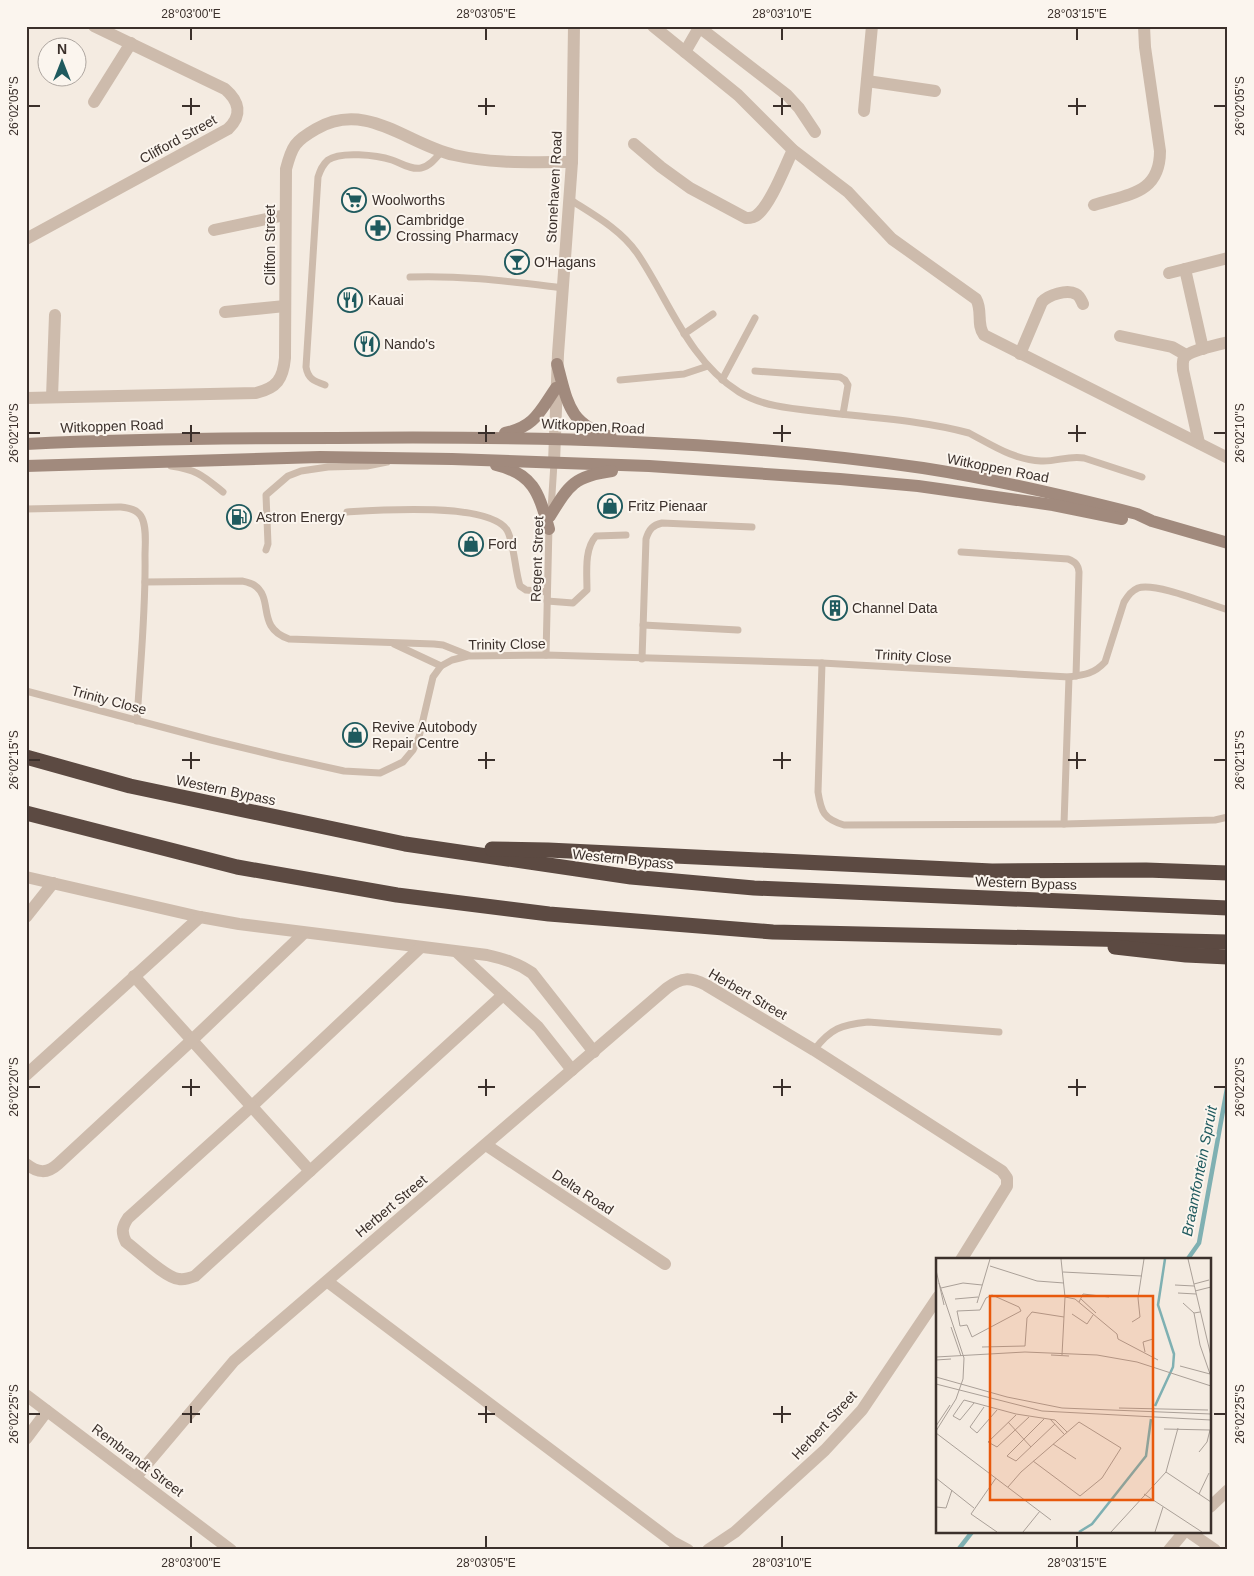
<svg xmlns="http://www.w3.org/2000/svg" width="1254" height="1576" font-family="Helvetica,sans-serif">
	<rect width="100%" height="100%" fill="#f4ebe1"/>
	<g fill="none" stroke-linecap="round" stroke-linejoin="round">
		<!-- stream -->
		<g stroke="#7fb0b2" stroke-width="4.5">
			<polyline points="1187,1260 1199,1243 1228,1083"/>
			<polyline points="958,1550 972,1532"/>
		</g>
		<!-- service -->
		<g stroke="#cdbbac" stroke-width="7">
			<path d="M569 199C594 215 620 229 637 253 669 300 688 360 739 392 763 407 795 409 823 412 871 418 921 420 969 433 992 445 1014 460 1041 461 1056 462 1069 455 1084 458L1142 477"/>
			<path d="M410 277C462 275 513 282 564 288"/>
			<polyline points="684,334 713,314"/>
			<polyline points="755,371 840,377 845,380 848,385 843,414"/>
			<polyline points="620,380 684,374 708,366"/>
			<polyline points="722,380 755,318"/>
			<path d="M325 385C314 381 308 379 306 367L318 177C320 171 322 165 328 160 340 151 377 155 392 160 401 163 411 170 421 168 430 166 436 158 442 151"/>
			<path d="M171 466C198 470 203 476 223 492"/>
			<path d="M26 509 120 507C128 508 138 509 142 518 147 529 145 544 145 556 146 611 140 666 137 721"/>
			<polyline points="551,510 554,463"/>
			<path d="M347 512C378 510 489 502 507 530 514 542 515 571 520 586L526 590 547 592"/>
			<polyline points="266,550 268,544 266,495 288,476 301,471 328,467 367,466 387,462"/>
			<path d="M961 552 1068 559C1075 562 1078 564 1079 572L1076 676"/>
			<path d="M145 582 242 581C246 582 251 583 254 585 275 599 255 627 289 639L434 644 443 645 468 655"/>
			<path d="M547 601 573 603 587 590C587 573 584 549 596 536L626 535"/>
			<polyline points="643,625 738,630"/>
			<polyline points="394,644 441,666"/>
			<polyline points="546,655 549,526"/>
			<path d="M642 659 646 539C649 529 653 525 662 523L752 527"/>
			<path d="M822 663 818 792C821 812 824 819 844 825L1064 824 1215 820 1228 817"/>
			<path d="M26 691 211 740 281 757 344 771 380 773 403 762 413 750 419 737 433 677 441 666 452 660 468 656 546 655 822 663 1069 677C1084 675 1094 674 1105 662L1124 602C1128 596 1131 591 1138 588 1155 582 1208 604 1228 610"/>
			<polyline points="1064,824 1069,677"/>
			<path d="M814 1050C831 1028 841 1025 868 1022L999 1032"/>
		</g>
		<!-- minor -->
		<g stroke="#cdbbac" stroke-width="12">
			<path d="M653 26 738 95 793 150 848 192 892 239 976 299C983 311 976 324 984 335L1228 458"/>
			<polyline points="699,27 787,95 799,108 815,132"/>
			<polyline points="685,52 700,26"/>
			<polyline points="867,81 935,91"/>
			<polyline points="94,102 131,43"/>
			<polyline points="864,111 872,26"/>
			<path d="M634 144 661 167 690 188 746 218C750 218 754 218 757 215 771 204 785 166 793 150"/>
			<path d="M1094 205C1128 194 1160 194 1160 151L1145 47 1144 26"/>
			<polyline points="214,230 285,215"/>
			<path d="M26 239 228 129C243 115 239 101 225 89L94 26"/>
			<polyline points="1185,269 1228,258"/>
			<polyline points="1169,273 1185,269 1203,349"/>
			<polyline points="225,312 285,306"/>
			<polyline points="1120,336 1172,347 1186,355"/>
			<path d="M1020 354 1042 302C1048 295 1067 289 1076 294 1080 296 1081 300 1083 304"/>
			<polyline points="52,397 55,315"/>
			<path d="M26 398 256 393C277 388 283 379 285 358L286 169C292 146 295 141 316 129 366 100 407 144 454 155 493 164 532 162 572 162"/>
			<path d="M1199 443 1183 370C1183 366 1182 362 1184 358 1189 350 1218 345 1228 342"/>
			<polyline points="554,463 558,354 572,162 574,26"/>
			<path d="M26 877 200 917 239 924 487 955C504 959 518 963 532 973L594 1052"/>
			<polyline points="26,917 53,883"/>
			<path d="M420 948 251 1107 128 1218C122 1227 121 1232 126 1242 138 1251 166 1278 179 1279 185 1280 190 1278 195 1276L503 995"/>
			<polyline points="458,953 538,1027 572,1070"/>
			<polyline points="134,976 310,1171"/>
			<polyline points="26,1075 200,917"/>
			<polyline points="486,1145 665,1264"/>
			<path d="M26 1164C38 1173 47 1174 58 1164L192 1040 303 934"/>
			<polyline points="328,1282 673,1542 688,1550"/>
			<polyline points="26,1395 231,1550"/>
			<polyline points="26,1439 47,1411"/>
			<path d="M136 1477 234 1361 667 988C682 977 690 977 706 985L814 1050 1002 1171 1007 1178V1186L961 1260"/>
			<polyline points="1210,1507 1228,1490"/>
			<polyline points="1189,1532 1215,1550"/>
			<polyline points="708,1550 735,1532 825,1450 862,1410 938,1297"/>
			<polyline points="1169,1550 1184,1532"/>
		</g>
		<!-- secondary -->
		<g stroke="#a18a7d" stroke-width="12">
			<path d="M557 364C568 403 568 424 611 437"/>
			<path d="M505 433C535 427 540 411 556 388"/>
			<path d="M26 444C129 439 232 438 335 438 530 436 729 440 923 468 995 479 1066 496 1137 514L1152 521 1228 543"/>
			<path d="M496 465C535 474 539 495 549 529"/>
			<polyline points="26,466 320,457 452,459 649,466 840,479 918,486 1053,505 1122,519"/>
			<path d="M550 516C569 485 574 476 612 471"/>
		</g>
		<!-- motorway -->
		<g stroke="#5c4a42" stroke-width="15">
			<polyline points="26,757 130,786 405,844 631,877 754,888 1228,908"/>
			<polyline points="26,813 237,867 397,895 549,914 773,932 1228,942"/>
			<polyline points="492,849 548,850 992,871 1146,870 1228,873"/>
			<polyline points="1115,947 1186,955 1228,957"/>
		</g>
	</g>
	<!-- ticks -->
	<path fill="none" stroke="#3b302b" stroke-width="2" d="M191 28V40M486 28V40M782 28V40M1077 28V40M191 98V115M486 98V115M782 98V115M1077 98V115M28 106H40M182 106H200M478 106H495M773 106H791M1068 106H1086M1214 106H1226M191 425V442M486 425V442M782 425V442M1077 425V442M28 433H40M182 433H200M478 433H495M773 433H791M1068 433H1086M1214 433H1226M191 752V769M486 752V769M782 752V769M1077 752V769M28 760H40M182 760H200M478 760H495M773 760H791M1068 760H1086M1214 760H1226M191 1079V1096M486 1079V1096M782 1079V1096M1077 1079V1096M28 1087H40M182 1087H200M478 1087H495M773 1087H791M1068 1087H1086M1214 1087H1226M191 1406V1423M486 1406V1423M782 1406V1423M28 1414H40M182 1414H200M478 1414H495M773 1414H791M1214 1414H1226M191 1536V1548M486 1536V1548M782 1536V1548M1077 1536V1548"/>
	<!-- icons -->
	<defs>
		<symbol id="supermarket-ring" viewBox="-11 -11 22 22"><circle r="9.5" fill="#fbf5ee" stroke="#1f5a5e" stroke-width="1.5"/><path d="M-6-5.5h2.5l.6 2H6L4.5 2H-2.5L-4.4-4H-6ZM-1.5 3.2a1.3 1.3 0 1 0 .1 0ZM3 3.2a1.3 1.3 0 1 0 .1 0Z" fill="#1f5a5e"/></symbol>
		<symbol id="pharmacy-ring" viewBox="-11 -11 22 22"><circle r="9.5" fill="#fbf5ee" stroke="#1f5a5e" stroke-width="1.5"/><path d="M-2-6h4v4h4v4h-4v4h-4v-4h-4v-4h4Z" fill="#1f5a5e"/></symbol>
		<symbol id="bar-ring" viewBox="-11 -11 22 22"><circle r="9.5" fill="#fbf5ee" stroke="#1f5a5e" stroke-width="1.5"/><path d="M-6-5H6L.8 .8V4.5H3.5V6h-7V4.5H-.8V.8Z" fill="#1f5a5e"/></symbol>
		<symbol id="restaurant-ring" viewBox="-11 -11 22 22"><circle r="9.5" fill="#fbf5ee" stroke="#1f5a5e" stroke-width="1.5"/><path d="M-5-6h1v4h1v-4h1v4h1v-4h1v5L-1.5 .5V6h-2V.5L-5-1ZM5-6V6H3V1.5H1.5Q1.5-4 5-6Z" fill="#1f5a5e"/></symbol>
		<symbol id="shop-ring" viewBox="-11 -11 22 22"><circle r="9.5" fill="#fbf5ee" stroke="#1f5a5e" stroke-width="1.5"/><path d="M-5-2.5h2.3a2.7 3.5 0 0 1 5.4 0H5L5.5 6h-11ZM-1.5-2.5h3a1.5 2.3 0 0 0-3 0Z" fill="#1f5a5e"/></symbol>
		<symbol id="fuel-ring" viewBox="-11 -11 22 22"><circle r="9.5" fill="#fbf5ee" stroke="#1f5a5e" stroke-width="1.5"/><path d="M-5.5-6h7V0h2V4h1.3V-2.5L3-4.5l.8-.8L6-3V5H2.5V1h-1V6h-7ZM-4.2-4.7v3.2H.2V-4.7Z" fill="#1f5a5e"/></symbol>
		<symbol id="building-ring" viewBox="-11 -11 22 22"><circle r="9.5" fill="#fbf5ee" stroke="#1f5a5e" stroke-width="1.5"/><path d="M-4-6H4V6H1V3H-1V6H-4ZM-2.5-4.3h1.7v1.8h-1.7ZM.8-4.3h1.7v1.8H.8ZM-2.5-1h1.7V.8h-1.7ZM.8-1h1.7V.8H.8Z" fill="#1f5a5e"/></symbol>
	</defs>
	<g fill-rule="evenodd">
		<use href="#supermarket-ring" x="340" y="186" width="28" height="28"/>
		<use href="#pharmacy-ring" x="364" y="214" width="28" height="28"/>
		<use href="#bar-ring" x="503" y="248" width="28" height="28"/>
		<use href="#restaurant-ring" x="336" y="286" width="28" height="28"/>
		<use href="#restaurant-ring" x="353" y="330" width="28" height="28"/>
		<use href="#shop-ring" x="596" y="492" width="28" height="28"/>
		<use href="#fuel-ring" x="225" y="503" width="28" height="28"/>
		<use href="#shop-ring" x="457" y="530" width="28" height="28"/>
		<use href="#building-ring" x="821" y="594" width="28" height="28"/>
		<use href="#shop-ring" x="341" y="721" width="28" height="28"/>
	</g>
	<g text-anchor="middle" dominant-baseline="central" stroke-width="4" stroke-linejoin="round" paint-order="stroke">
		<!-- street labels -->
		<g font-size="14" fill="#3b302b" stroke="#fbf5ee">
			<text transform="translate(178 139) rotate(-29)">Clifford Street</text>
			<text transform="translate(554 187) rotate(-87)">Stonehaven Road</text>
			<text transform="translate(270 245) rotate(-90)">Clifton Street</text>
			<text transform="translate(112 426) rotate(-2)">Witkoppen Road</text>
			<text transform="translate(593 426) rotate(3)">Witkoppen Road</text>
			<text transform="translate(998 468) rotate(11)">Witkoppen Road</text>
			<text transform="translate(537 559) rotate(-88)">Regent Street</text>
			<text transform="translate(507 644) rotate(-1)">Trinity Close</text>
			<text transform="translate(913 656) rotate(3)">Trinity Close</text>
			<text transform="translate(109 700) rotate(15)">Trinity Close</text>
			<text transform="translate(226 790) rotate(12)">Western Bypass</text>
			<text transform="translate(623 859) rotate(6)">Western Bypass</text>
			<text transform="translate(1026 883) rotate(2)">Western Bypass</text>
			<text transform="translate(748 994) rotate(30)">Herbert Street</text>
			<text transform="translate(583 1192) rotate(33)">Delta Road</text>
			<text transform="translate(391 1206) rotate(-40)">Herbert Street</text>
			<text transform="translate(824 1425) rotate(-47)">Herbert Street</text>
			<text transform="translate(138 1460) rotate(37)">Rembrandt Street</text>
		</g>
		<!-- poi labels -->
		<g font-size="14" fill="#3b302b" stroke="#fbf5ee" text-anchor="start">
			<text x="372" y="200">Woolworths</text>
			<text x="396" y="220">Cambridge<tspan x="396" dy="16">Crossing Pharmacy</tspan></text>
			<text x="534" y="262">O'Hagans</text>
			<text x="368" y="300">Kauai</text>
			<text x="384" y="344">Nando's</text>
			<text x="628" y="506">Fritz Pienaar</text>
			<text x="256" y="517">Astron Energy</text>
			<text x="488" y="544">Ford</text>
			<text x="852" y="608">Channel Data</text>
			<text x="372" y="727">Revive Autobody<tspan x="372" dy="16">Repair Centre</tspan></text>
		</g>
		<!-- water labels -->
		<g font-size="15" font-style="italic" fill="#1f5a5e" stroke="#fbf5ee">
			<text transform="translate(1199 1171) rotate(-79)">Braamfontein Spruit</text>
		</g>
	</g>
	<!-- overview -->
	<g transform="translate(936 1258)">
		<rect width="275" height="275" fill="#f4ebe1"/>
		<path fill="none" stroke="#7fb0b2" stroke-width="2.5" d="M219 148 237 109 238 96 222 47 229 1M143 274 156 266 210 198 215 161"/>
		<path fill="none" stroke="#aaa098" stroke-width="1" d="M125 1 129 39 126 97M252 1 275 98M54 8 101 23 128 25M0 12 8 47M127 14 206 18M258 26 273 22M239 27 258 28M5 30 27 25 46 27M259 33 275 29M242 35 260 36M56 37 83 49 85 53 36 79 31 67 24 68 21 53 44 52 50 40ZM129 39 139 41 181 76 182 81 222 102M19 41 42 39M145 41 160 55M143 44 147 36 173 39M41 45 54 1M247 45 258 55 264 54M136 56 151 66 157 57M196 64 204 59 202 40 208 1M15 69 25 98M46 89 89 88 91 60 96 54 128 59M209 94 207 84 217 81M115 97 133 98M0 99 89 94 161 97 201 104 275 128M0 102 15 101M244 108 274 116 264 87 258 55M0 119 71 139 126 150 275 156M0 126 106 153 275 162M38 145 24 162 17 158 28 142 80 156 119 162 131 174M48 149 34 169 41 175 61 152M183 150 272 152M80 157 52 184 61 189 93 159M108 161 71 198 80 203 119 166M114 161 128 176M72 164 95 189M0 168 14 147M228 171 274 172 271 184 263 194M0 173 20 141 27 121 28 100 3 25M0 175 115 262M117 186 140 201M230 214 275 244M0 220 38 250M60 220 35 256 61 274M72 229 85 214 143 164 185 190 166 220 144 238 97 203M208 236 266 274M263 236 273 215M0 249 10 250 16 232M87 274 104 253M175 274 230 214 242 170M219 274 227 249"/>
		<path fill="#e8590c" fill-opacity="0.15" stroke="#e8590c" stroke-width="2.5" d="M54 38H217V242H54Z"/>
		<rect width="275" height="275" fill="none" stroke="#3b302b" stroke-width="2.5"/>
	</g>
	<!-- border -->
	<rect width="1254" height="1576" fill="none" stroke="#fbf5ee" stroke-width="55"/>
	<!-- north arrow -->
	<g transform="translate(62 62)"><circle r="24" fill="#fbf5ee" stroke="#aea6a0"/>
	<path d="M0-4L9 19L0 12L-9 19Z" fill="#1f5a5e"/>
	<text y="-8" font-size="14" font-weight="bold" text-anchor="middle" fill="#3b302b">N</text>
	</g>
	<rect x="28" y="28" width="1198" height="1520" fill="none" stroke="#3b302b" stroke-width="2"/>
	<g font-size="12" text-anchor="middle" fill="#3b302b">
		<text x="191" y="18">28°03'00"E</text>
		<text x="486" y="18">28°03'05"E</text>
		<text x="782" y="18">28°03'10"E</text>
		<text x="1077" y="18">28°03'15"E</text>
		<text transform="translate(14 106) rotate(-90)" y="4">26°02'05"S</text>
		<text transform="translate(1240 106) rotate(-90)" y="4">26°02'05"S</text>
		<text transform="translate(14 433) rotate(-90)" y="4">26°02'10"S</text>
		<text transform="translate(1240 433) rotate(-90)" y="4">26°02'10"S</text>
		<text transform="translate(14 760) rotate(-90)" y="4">26°02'15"S</text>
		<text transform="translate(1240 760) rotate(-90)" y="4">26°02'15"S</text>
		<text transform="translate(14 1087) rotate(-90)" y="4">26°02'20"S</text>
		<text transform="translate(1240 1087) rotate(-90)" y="4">26°02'20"S</text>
		<text transform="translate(14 1414) rotate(-90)" y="4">26°02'25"S</text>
		<text transform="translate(1240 1414) rotate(-90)" y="4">26°02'25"S</text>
		<text x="191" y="1567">28°03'00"E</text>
		<text x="486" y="1567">28°03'05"E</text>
		<text x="782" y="1567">28°03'10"E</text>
		<text x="1077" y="1567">28°03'15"E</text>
	</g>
</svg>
